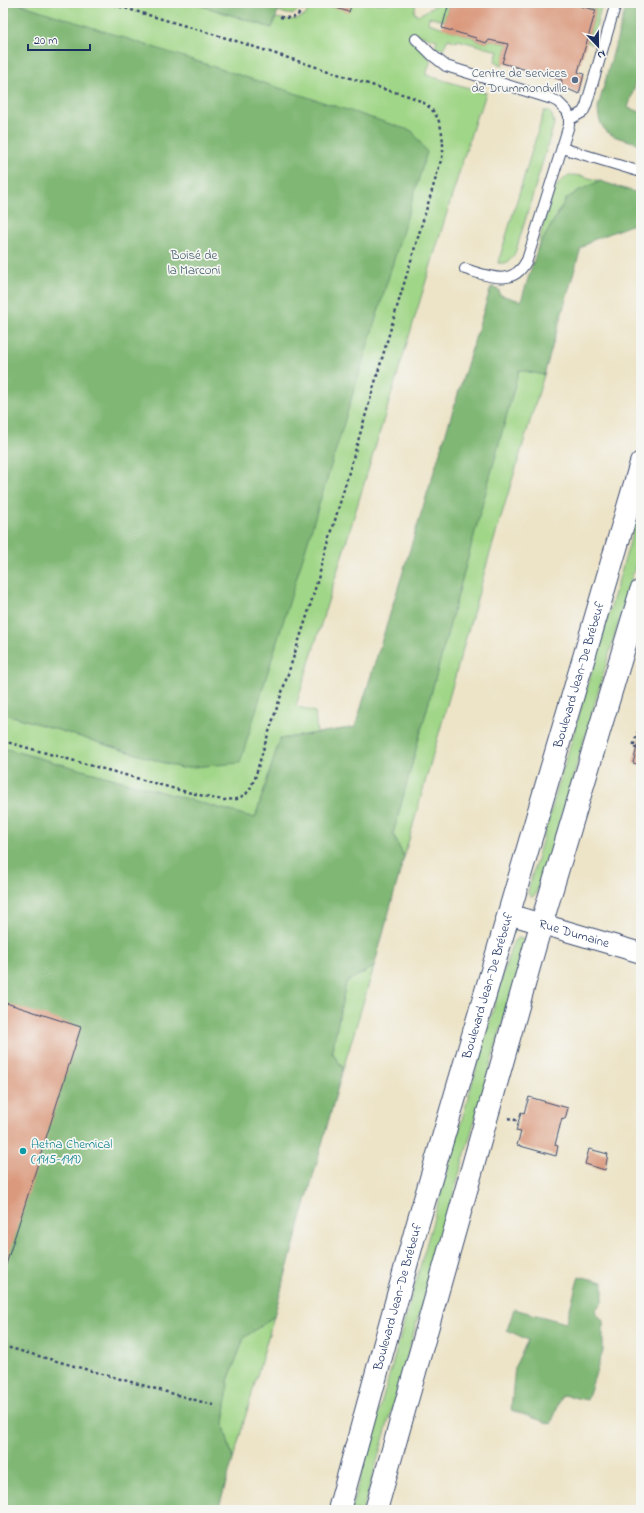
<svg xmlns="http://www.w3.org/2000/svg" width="644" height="1513" font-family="'Indie Flower',sans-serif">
	<rect width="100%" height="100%" fill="#f6f6f2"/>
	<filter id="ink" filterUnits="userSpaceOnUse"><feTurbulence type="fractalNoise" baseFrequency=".025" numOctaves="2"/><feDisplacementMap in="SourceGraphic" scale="8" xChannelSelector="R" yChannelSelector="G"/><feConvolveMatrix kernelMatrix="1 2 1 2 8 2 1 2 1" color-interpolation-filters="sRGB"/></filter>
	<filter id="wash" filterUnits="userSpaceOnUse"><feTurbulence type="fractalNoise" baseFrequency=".012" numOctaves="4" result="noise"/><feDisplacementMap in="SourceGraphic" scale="16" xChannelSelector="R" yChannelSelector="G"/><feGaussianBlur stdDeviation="0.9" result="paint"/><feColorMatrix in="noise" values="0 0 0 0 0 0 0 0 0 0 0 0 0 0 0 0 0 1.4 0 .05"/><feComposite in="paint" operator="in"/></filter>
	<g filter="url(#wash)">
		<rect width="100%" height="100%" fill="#ede4c8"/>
		<!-- green -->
		<g fill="#a0d687" stroke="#5e8272">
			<path d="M17 3H193L272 28 276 18C287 20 295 21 306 15L309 3H416L414 13 419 15 438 4 448 7 444 21 429 17 428 23 476 38V40L487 43 489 40 508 44 502 65 495 61 498 51 458 40 457 42 448 39 443 49 435 48 437 40 413 33 409 37 431 60 426 75 486 93 480 112 478 111 296 706 315 712 317 733 280 739 255 818 3 748V713L181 768 73 22Z"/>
			<polygon points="288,3 300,3 298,10 294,14 287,14 278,11"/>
			<polygon points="581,3 599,3 601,7 592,44 587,42 596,10 580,6"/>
			<path d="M544 111H548L552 115 554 124 518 244C515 255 511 265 498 263Z"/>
			<path d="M572 175 582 176 600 181 578 191 566 199 537 250C541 234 550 195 559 183 562 179 567 177 572 175Z"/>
			<polygon points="519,369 544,375 488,560 404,857 393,834"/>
			<polygon points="641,504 641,546 553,845 536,894 532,897 528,894 529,886"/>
			<polygon points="518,938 523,939 524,943 522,955 363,1510 351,1510 510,950 514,941"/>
			<polygon points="374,967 343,1069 332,1052 346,982"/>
			<polygon points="274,1316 233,1460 224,1426 228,1381 244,1338"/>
		</g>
		<!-- forest -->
		<g fill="#80b774" stroke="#4e7369">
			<polygon points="3,3 17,3 412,131 427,152 240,763 181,768 3,713"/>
			<polygon points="193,3 288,3 278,11 272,28"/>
			<path d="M627 3H641V66L628 108 641 112V144C617 137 598 137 598 107Z"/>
			<polygon points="600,181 641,194 641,221 593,240 581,248 544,375 519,370 393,834 404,857 374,967 346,982 332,1052 343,1069 274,1316 244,1338 228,1381 224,1426 233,1460 218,1510 3,1510 3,748 255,818 280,739 355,727 491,287 499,290 500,295 521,301 537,250 566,199 578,191"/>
			<polygon points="579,1276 603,1282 603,1300 595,1311 603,1321 603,1351 587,1400 562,1395 551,1424 511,1410 515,1366 528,1340 507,1330 514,1309 566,1323"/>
		</g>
		<g id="blocks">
			<!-- building -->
			<g fill="#da997d">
				<polygon points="334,3 352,3 349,12 333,7"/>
				<polygon points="449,3 581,3 580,6 596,10 578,72 584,74 579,94 561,86 562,80 502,63 508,44 489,40 487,43 476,40 476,38 442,28"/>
				<polygon points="640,735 641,735 641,765 633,763"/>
				<polygon points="3,1002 81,1027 3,1274"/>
				<polygon points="529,1097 568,1108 565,1119 562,1118 555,1145 558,1146 556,1156 517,1145 521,1132 516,1131 521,1112 524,1113"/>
				<polygon points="589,1149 608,1154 605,1170 585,1164"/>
			</g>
		</g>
	</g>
	<g filter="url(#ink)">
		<use href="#blocks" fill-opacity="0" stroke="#3a4a6e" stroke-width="1"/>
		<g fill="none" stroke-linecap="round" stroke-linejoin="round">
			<defs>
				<g id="service">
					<path d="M416 39 432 55 446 66 552 99 558 102 567 111 569 116V125L527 260C513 288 489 276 465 269"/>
					<polyline points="569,120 583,112 586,106 616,3"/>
					<polyline points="562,148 641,172"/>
				</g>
				<g id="minor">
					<path id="s1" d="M508 914 641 953"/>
				</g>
				<g id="secondary">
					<path id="s2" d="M339 1510 415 1233 641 463"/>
					<polyline points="376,1510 536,942 641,591"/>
				</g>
			</defs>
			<!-- service casing -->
			<use href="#service" stroke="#3a4a6e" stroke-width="12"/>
			<!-- minor casing -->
			<use href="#minor" stroke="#3a4a6e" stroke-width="22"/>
			<!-- secondary casing -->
			<use href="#secondary" stroke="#3a4a6e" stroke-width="24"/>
			<!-- path -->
			<g stroke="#3a4a6e" stroke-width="2.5" stroke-dasharray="3 3" stroke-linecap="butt">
				<path d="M280 17C295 19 299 18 304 3"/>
				<path d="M3 741 179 790 212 798 224 800 237 799 246 794 250 789 255 778 263 750 308 613 397 307 443 154C444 111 430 100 390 91L236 41 108 3"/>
				<polyline points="637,748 633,747 638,731"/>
				<polyline points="508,1118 519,1121"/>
				<polyline points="3,1346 213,1405"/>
			</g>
			<!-- service -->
			<use href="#service" stroke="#fff" stroke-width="10"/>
			<!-- minor -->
			<use href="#minor" stroke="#fff" stroke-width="20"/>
			<!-- secondary -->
			<use href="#secondary" stroke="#fff" stroke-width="22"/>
		</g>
	</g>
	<!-- markers -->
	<circle fill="#5c6f8a" stroke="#f6f6f2" stroke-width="1.5" cx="575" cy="80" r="4"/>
	<circle fill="#0f9aa8" stroke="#f6f6f2" stroke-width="1.5" cx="23" cy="1151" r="4"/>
	<g text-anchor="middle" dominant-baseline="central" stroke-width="3.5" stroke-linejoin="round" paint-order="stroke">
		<!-- service labels -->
		<g font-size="13" fill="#4e5e75" stroke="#f6f6f2" text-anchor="end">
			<text x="567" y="73">Centre de services<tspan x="567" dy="15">de Drummondville</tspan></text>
		</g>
		<!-- park labels -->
		<g font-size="13" fill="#3c5968" stroke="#f6f6f2">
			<text x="194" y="255">Boisé de<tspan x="194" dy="15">la Marconi</tspan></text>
		</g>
		<!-- street labels -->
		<g font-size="13" fill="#1b2f5e" stroke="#f6f6f2">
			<text stroke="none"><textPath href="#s2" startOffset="869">Boulevard Jean-De Brébeuf</textPath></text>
			<text stroke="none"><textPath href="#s1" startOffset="69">Rue Dumaine</textPath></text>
			<text stroke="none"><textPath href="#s2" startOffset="545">Boulevard Jean-De Brébeuf</textPath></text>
			<text stroke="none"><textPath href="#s2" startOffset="221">Boulevard Jean-De Brébeuf</textPath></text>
		</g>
		<!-- culture labels -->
		<g font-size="13" fill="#0d838f" stroke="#f6f6f2" text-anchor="start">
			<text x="31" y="1144">Aetna Chemical<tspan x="31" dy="15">(1915-1919)</tspan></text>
		</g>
	</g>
	<!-- margin -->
	<rect width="644" height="1513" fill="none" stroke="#f6f6f2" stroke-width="16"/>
	<!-- north arrow -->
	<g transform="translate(598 46) rotate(158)" stroke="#f6f6f2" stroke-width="3" paint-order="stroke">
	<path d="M0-3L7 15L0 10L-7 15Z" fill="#1b2f5e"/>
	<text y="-6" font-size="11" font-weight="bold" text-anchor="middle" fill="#1b2f5e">N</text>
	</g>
	<!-- scale -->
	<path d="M28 44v6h62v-6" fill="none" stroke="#1b2f5e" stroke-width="2"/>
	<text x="34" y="44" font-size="12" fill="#1b2f5e" stroke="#f6f6f2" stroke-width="3" paint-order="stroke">20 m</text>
</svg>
